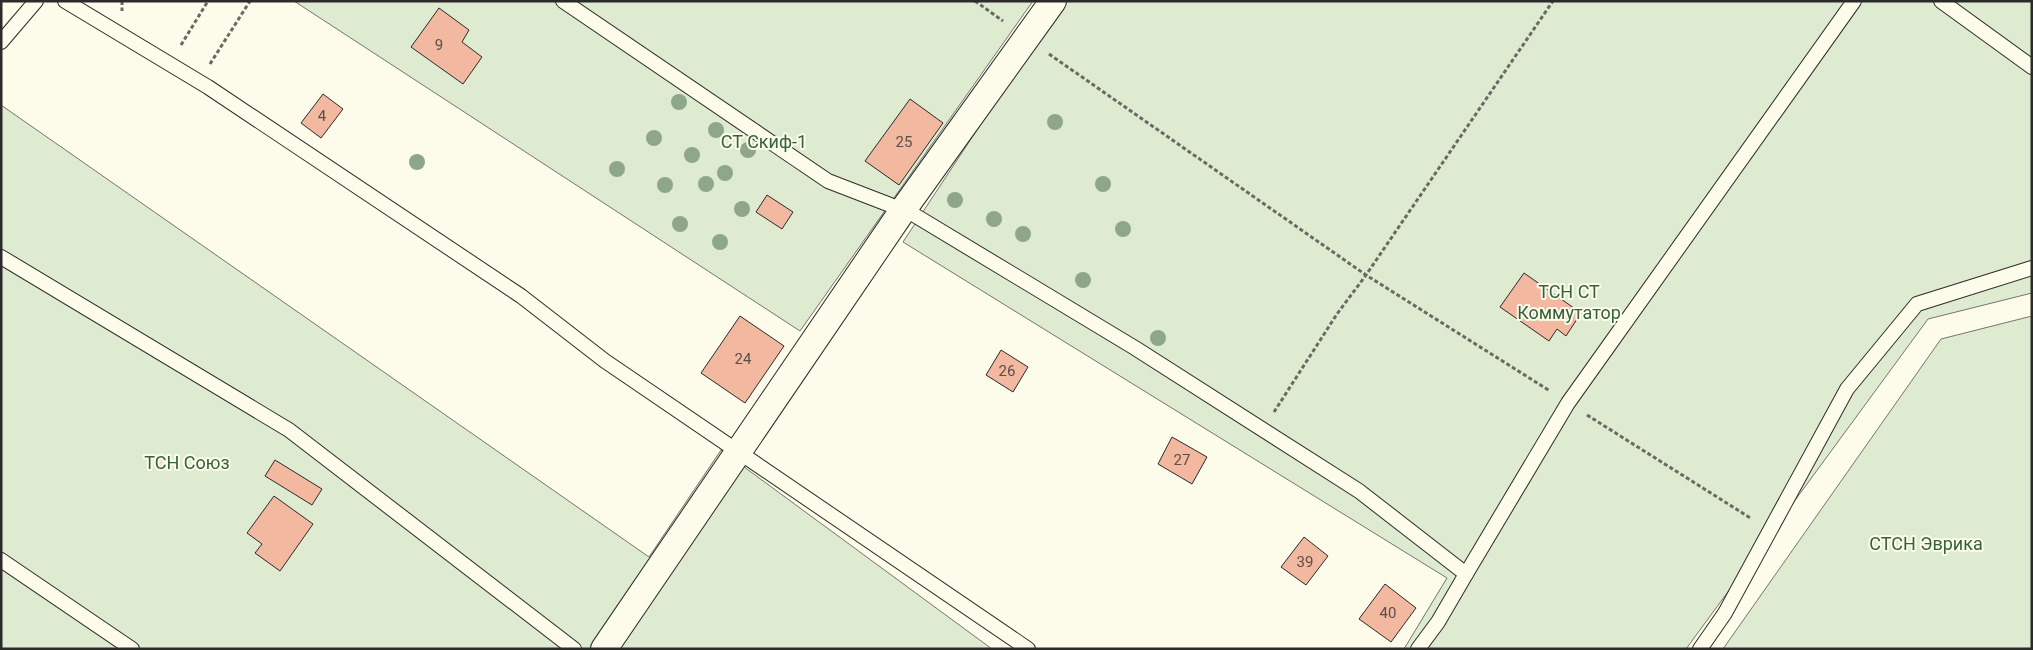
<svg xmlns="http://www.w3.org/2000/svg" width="2033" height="650" font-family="Roboto,sans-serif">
	<rect width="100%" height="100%" fill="#fdfbea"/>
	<!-- green -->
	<g fill="#deebd1" stroke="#74746e">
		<polygon points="294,1 1033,1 800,331"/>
		<polygon points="1062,1 2032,1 2032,293 1928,319 1686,649 1404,649 1447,578 903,242"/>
		<polygon points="1,105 649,557 721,450 992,649 1,649"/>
		<polygon points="2032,316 2032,649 1723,649 1941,339"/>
	</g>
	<!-- building -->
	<g fill="#f2b8a0" stroke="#2b2b2b">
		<polygon points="439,8 469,30 462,42 482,57 463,84 411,47"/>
		<polygon points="323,94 343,109 321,138 301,123"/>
		<polygon points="910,99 943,123 899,185 865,161"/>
		<polygon points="767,195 793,212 782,229 756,212"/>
		<polygon points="1524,273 1581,313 1566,336 1557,329 1549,341 1500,307"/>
		<polygon points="740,316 784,346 745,403 701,373"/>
		<polygon points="1001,350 1028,367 1013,392 986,375"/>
		<polygon points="1172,437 1207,457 1192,484 1158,464"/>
		<polygon points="275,460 322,489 312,505 265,476"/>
		<polygon points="274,496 313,524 280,571 255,553 262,544 247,533"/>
		<polygon points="1304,537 1328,556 1306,585 1281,567"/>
		<polygon points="1385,584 1416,608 1391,642 1359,619"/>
	</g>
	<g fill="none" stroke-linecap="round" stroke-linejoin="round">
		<defs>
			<g id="lane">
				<polyline points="65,1 208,87 521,296 605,361 1028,649"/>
				<polyline points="563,1 828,181 911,213 1135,348 1359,491 1466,574 1438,622 1418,649"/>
				<polyline points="1941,1 2032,67"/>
				<polyline points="1,42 36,1"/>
				<polyline points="1,257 289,430 574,649"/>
				<polyline points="1,560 132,649"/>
				<polyline points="1466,574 1568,403 1854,1"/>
				<polyline points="1700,649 1725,613 1847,389 1917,304 2032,268"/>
			</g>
			<polyline id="street" points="604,649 903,210 1053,1"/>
		</defs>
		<!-- lane casing -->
		<use href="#lane" stroke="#2b2b2b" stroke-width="16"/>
		<!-- street casing -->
		<use href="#street" stroke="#2b2b2b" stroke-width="28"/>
		<!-- path -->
		<g stroke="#6a6964" stroke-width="3" stroke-dasharray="4 2.5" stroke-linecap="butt">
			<polyline points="122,1 122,11"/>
			<polyline points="975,1 1003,21"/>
			<polyline points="181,45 208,1"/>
			<polyline points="1049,54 1366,275 1550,391"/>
			<polyline points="210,64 250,1"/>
			<polyline points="1274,412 1337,314 1366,275 1553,1"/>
			<polyline points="1587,415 1752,519"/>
		</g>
		<!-- lane -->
		<use href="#lane" stroke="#fdfbea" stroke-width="14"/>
		<!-- street -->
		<use href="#street" stroke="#fdfbea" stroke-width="26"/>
	</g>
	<!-- trees -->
	<g fill="#8ea78a">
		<circle cx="679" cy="102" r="8"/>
		<circle cx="1055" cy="122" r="8"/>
		<circle cx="716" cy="130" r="8"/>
		<circle cx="654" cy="138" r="8"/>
		<circle cx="748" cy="150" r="8"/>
		<circle cx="692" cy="155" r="8"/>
		<circle cx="417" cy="162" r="8"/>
		<circle cx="617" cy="169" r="8"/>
		<circle cx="725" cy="173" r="8"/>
		<circle cx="706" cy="184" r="8"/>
		<circle cx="1103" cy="184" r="8"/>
		<circle cx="665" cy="185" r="8"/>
		<circle cx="955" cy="200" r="8"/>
		<circle cx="742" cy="209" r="8"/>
		<circle cx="994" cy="219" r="8"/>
		<circle cx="680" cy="224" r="8"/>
		<circle cx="1123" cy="229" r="8"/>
		<circle cx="1023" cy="234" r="8"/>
		<circle cx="720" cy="242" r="8"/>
		<circle cx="1083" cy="280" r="8"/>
		<circle cx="1158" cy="338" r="8"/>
	</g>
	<g text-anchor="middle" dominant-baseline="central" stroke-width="4" stroke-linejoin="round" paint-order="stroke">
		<!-- number labels -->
		<g font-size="15" fill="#5d4e48">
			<text x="439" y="45">9</text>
			<text x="322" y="116">4</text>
			<text x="904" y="142">25</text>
			<text x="743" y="359">24</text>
			<text x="1007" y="371">26</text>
			<text x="1182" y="460">27</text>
			<text x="1305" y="562">39</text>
			<text x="1388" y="613">40</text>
		</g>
		<!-- park labels -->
		<g font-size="18" fill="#34623c" stroke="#fdfbea">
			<text x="764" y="141">СТ Скиф-1</text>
			<text x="1569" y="291">ТСН СТ<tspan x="1569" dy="21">Коммутатор</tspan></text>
			<text x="187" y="462">ТСН Союз</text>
			<text x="1926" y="543">СТСН Эврика</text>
		</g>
	</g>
	<!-- border -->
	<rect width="2033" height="650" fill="none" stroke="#2b2b2b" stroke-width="5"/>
</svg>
